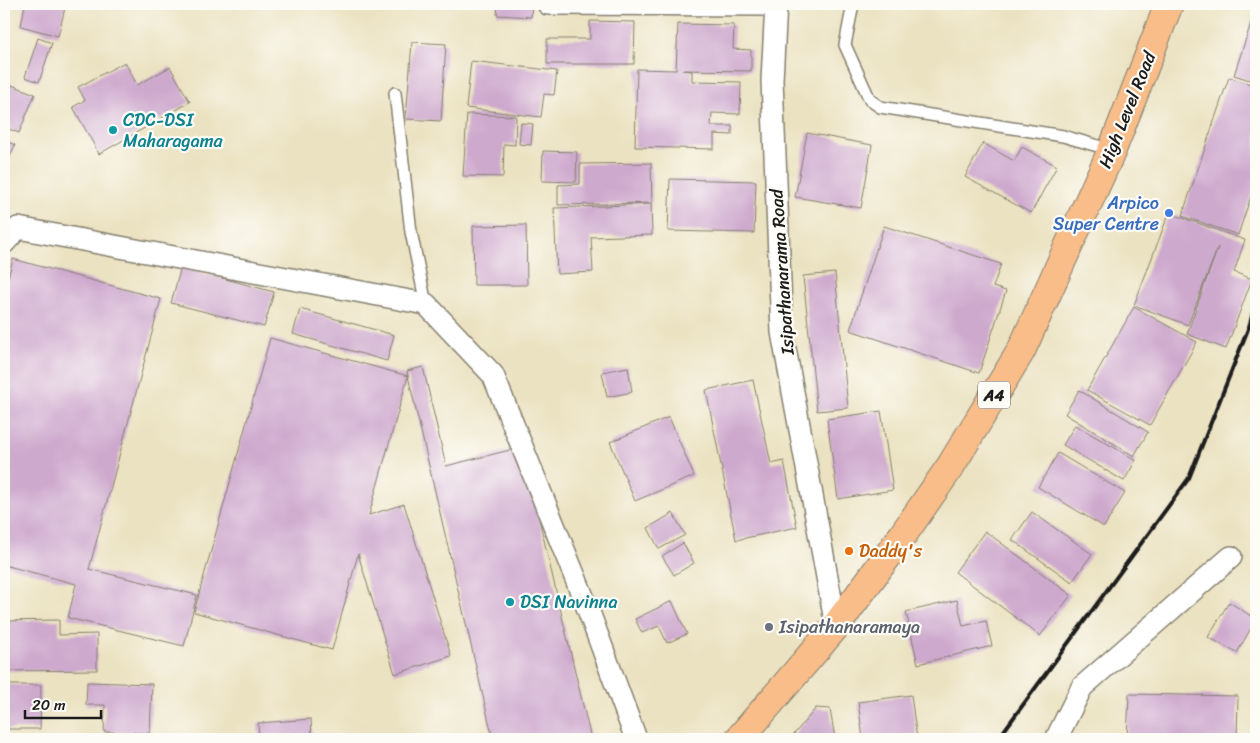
<svg xmlns="http://www.w3.org/2000/svg" width="1260" height="743" font-family="Sriracha,sans-serif">
	<rect width="100%" height="100%" fill="#fdfcf7"/>
	<filter id="ink" filterUnits="userSpaceOnUse"><feTurbulence type="fractalNoise" baseFrequency=".02" numOctaves="2"/><feDisplacementMap in="SourceGraphic" scale="10" xChannelSelector="R" yChannelSelector="G"/><feConvolveMatrix kernelMatrix="1 2 1 2 8 2 1 2 1" color-interpolation-filters="sRGB"/></filter>
	<filter id="wash" filterUnits="userSpaceOnUse"><feTurbulence type="fractalNoise" baseFrequency=".0096" numOctaves="4" result="noise"/><feDisplacementMap in="SourceGraphic" scale="20" xChannelSelector="R" yChannelSelector="G"/><feGaussianBlur stdDeviation="1.12" result="paint"/><feColorMatrix in="noise" values="0 0 0 0 0 0 0 0 0 0 0 0 0 0 0 0 0 1.4 0 .05"/><feComposite in="paint" operator="in"/></filter>
	<g filter="url(#wash)">
		<rect width="100%" height="100%" fill="#ebe2c1"/>
		<g id="blocks">
			<!-- building -->
			<g fill="#cea9ce">
				<polygon points="25,4 66,4 58,36 21,26"/>
				<polygon points="498,4 532,4 531,17 497,15"/>
				<polygon points="1256,8 1256,82 1234,75"/>
				<polygon points="590,21 635,22 634,64 547,64 547,39 590,39"/>
				<polygon points="678,24 734,25 733,49 751,50 751,71 682,70 692,71 692,81 741,82 740,114 712,113 711,126 732,126 732,135 714,134 714,149 635,147 637,69 676,70"/>
				<polygon points="38,38 52,43 39,82 25,77"/>
				<polygon points="412,42 446,44 441,121 406,119"/>
				<polygon points="471,61 557,71 554,95 544,94 541,117 466,108"/>
				<polygon points="125,62 137,85 170,67 190,102 99,154 73,107 85,100 78,87"/>
				<polygon points="1229,77 1256,86 1256,181 1238,235 1182,216"/>
				<polygon points="4,82 35,94 19,133 4,127"/>
				<polygon points="467,114 516,116 515,145 504,144 503,177 463,176"/>
				<polygon points="521,123 533,124 531,145 519,144"/>
				<polygon points="807,133 872,145 861,208 795,197"/>
				<polygon points="4,140 15,145 4,171"/>
				<polygon points="983,143 1014,161 1022,147 1057,166 1031,213 965,177"/>
				<polygon points="543,151 577,152 576,182 542,181"/>
				<polygon points="651,163 652,203 558,205 558,185 580,184 580,164"/>
				<polygon points="670,179 756,181 754,233 668,231"/>
				<polygon points="651,204 652,235 591,237 593,272 557,274 554,208"/>
				<polygon points="1169,213 1245,240 1234,272 1252,279 1226,349 1187,334 1218,247 1188,325 1134,305"/>
				<polygon points="526,225 527,285 474,285 473,226"/>
				<polygon points="884,226 1001,264 993,287 1006,291 979,373 850,330"/>
				<polygon points="13,259 161,299 89,569 197,595 184,646 68,618 76,584 4,565 4,293"/>
				<polygon points="181,267 274,292 264,327 171,303"/>
				<polygon points="835,273 848,408 817,411 803,276"/>
				<polygon points="1134,307 1197,342 1150,425 1087,390"/>
				<polygon points="300,309 394,335 387,361 293,334"/>
				<polygon points="270,338 408,376 407,371 423,367 446,466 522,447 591,739 493,739 408,376 369,515 404,504 451,656 395,674 358,554 332,650 194,612"/>
				<polygon points="628,367 632,392 607,397 602,372"/>
				<polygon points="753,380 771,464 784,461 797,527 736,540 706,390"/>
				<polygon points="1079,390 1148,432 1134,456 1065,414"/>
				<polygon points="881,411 893,490 838,499 827,419"/>
				<polygon points="669,417 694,476 635,501 610,442"/>
				<polygon points="1075,425 1136,460 1124,481 1063,445"/>
				<polygon points="1058,453 1125,493 1104,527 1038,487"/>
				<polygon points="1032,512 1092,554 1072,582 1012,540"/>
				<polygon points="673,513 685,535 659,549 648,528"/>
				<polygon points="985,531 1071,595 1040,636 955,572"/>
				<polygon points="683,543 694,563 674,575 662,556"/>
				<polygon points="957,600 963,626 986,621 992,646 918,664 906,612"/>
				<polygon points="672,601 687,634 667,643 659,626 642,633 635,619"/>
				<polygon points="1229,602 1256,619 1237,653 1208,637"/>
				<polygon points="59,620 59,635 97,634 97,670 4,671 4,621"/>
				<polygon points="87,682 152,684 150,733 104,732 105,705 86,705"/>
				<polygon points="4,685 41,685 40,729 4,729"/>
				<polygon points="1129,694 1238,696 1237,739 1127,739"/>
				<polygon points="911,695 917,739 863,739 858,702"/>
				<polygon points="816,708 830,709 835,739 790,739"/>
				<polygon points="311,719 312,738 323,737 323,739 259,739 258,723"/>
			</g>
		</g>
	</g>
	<g filter="url(#ink)">
		<use href="#blocks" fill-opacity="0" stroke="#847f6e" stroke-width="1"/>
		<g fill="none" stroke-linecap="round" stroke-linejoin="round">
			<defs>
				<g id="lane">
					<polyline points="853,4 845,45 870,100 880,107 1063,136 1112,150"/>
					<polyline points="395,93 411,232 426,304"/>
				</g>
				<g id="street">
					<polyline points="548,4 776,5"/>
					<polyline points="776,4 772,80 782,332 836,626"/>
					<polyline points="4,243 18,228 426,304 493,375 586,604 636,739"/>
					<polyline points="1056,739 1082,687 1231,557"/>
				</g>
				<polyline id="highway" points="739,739 836,626 900,539 950,467 1021,351 1112,150 1169,4"/>
			</defs>
			<!-- lane casing -->
			<use href="#lane" stroke="#847f6e" stroke-width="14"/>
			<!-- street casing -->
			<use href="#street" stroke="#847f6e" stroke-width="24"/>
			<!-- highway casing -->
			<use href="#highway" stroke="#847f6e" stroke-width="30"/>
			<!-- lane -->
			<use href="#lane" stroke="#fff" stroke-width="11"/>
			<!-- street -->
			<use href="#street" stroke="#fff" stroke-width="21"/>
			<!-- highway -->
			<use href="#highway" stroke="#f8bd89" stroke-width="28"/>
			<!-- rail -->
			<polyline stroke="#1c1c1c" stroke-width="4" points="998,739 1189,478 1250,324 1256,300"/>
		</g>
	</g>
	<!-- markers -->
	<g fill="#0f9aa8" stroke="#fdfcf7" stroke-width="2">
		<circle cx="113" cy="130" r="5"/>
		<circle cx="510" cy="602" r="5"/>
	</g>
	<circle fill="#3f7fe0" stroke="#fdfcf7" stroke-width="2" cx="1169" cy="213" r="5"/>
	<circle fill="#e8710a" stroke="#fdfcf7" stroke-width="2" cx="849" cy="551" r="5"/>
	<circle fill="#6b7280" stroke="#fdfcf7" stroke-width="2" cx="769" cy="627" r="5"/>
	<g text-anchor="middle" dominant-baseline="central" stroke-width="4.5" stroke-linejoin="round" paint-order="stroke">
		<!-- shield labels -->
		<rect fill="#fdfcf7" stroke="#605f5e" stroke-width="1" x="978" y="381.5" width="32" height="27" rx="4"/>
		<g font-size="16" font-weight="bold" fill="#1c1c1c">
			<text x="994" y="395">A4</text>
		</g>
		<!-- street labels -->
		<g font-size="18" fill="#1c1c1c" stroke="#fdfcf7">
			<text transform="translate(1127 110) rotate(-68)">High Level Road</text>
			<text transform="translate(782 272) rotate(-94)">Isipathanarama Road</text>
		</g>
		<!-- culture labels -->
		<g font-size="18" fill="#0d838f" stroke="#fdfcf7" text-anchor="start">
			<text x="123" y="120">CDC-DSI<tspan x="123" dy="21">Maharagama</tspan></text>
			<text x="520" y="602">DSI Navinna</text>
		</g>
		<!-- shop labels -->
		<g font-size="18" fill="#366cbe" stroke="#fdfcf7" text-anchor="end">
			<text x="1159" y="203">Arpico<tspan x="1159" dy="21">Super Centre</tspan></text>
		</g>
		<!-- food labels -->
		<g font-size="18" fill="#c56008" stroke="#fdfcf7" text-anchor="start">
			<text x="859" y="551">Daddy's</text>
		</g>
		<!-- worship labels -->
		<g font-size="18" fill="#5b616d" stroke="#fdfcf7" text-anchor="start">
			<text x="779" y="627">Isipathanaramaya</text>
		</g>
	</g>
	<!-- margin -->
	<rect width="1260" height="743" fill="none" stroke="#fdfcf7" stroke-width="20"/>
	<!-- scale -->
	<path d="M25 710v8h76v-8" fill="none" stroke="#1c1c1c" stroke-width="2.5"/>
	<text x="32" y="710" font-size="15" fill="#1c1c1c" stroke="#fdfcf7" stroke-width="4" paint-order="stroke">20 m</text>
</svg>
